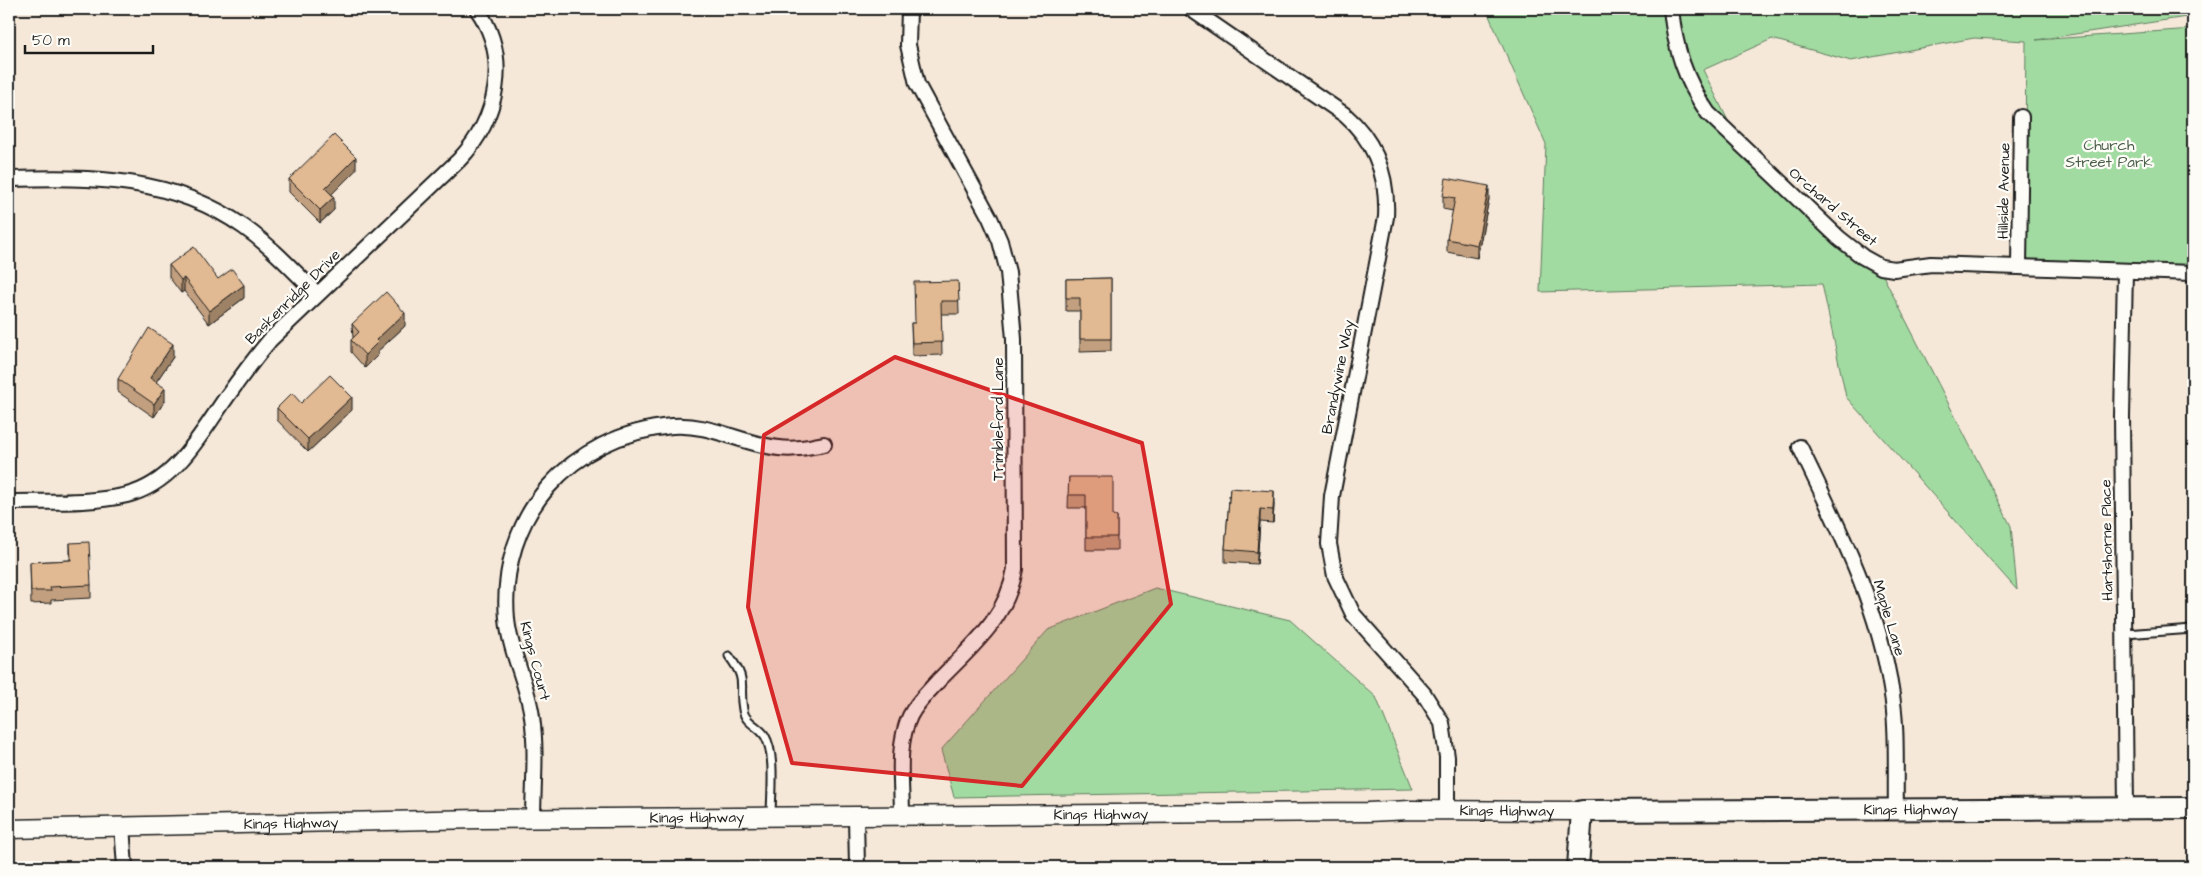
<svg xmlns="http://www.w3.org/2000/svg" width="2202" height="876" font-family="'Architects Daughter',sans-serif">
	<rect width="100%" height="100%" fill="#f5e8d9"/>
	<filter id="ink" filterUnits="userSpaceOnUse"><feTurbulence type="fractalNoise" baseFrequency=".02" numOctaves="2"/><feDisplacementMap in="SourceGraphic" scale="10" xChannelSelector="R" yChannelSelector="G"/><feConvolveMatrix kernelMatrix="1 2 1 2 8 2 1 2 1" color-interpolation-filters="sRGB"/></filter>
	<g filter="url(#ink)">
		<!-- green -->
		<g fill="#a2dba1" stroke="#5f7c5e">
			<polygon points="1486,9 2193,9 2193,16 2036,40 2193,29 2193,268 2024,266 2026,41 1974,38 1851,61 1772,39 1703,70 1744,153 1873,256 2011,526 2017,590 1846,397 1822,284 1540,292 1546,144"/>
			<polygon points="1155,588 1290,620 1376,697 1413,789 954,797 941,750 1048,630"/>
		</g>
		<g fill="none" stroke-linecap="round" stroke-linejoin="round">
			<defs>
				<g id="service">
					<polyline points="2125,634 2193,629"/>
					<path d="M729 656C749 683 738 682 743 710 745 723 759 726 765 736 776 755 771 794 771 817"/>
				</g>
				<g id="minor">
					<path d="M1191 9 1345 115C1376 142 1388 178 1386 217L1332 496 1329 544 1335 576 1353 614 1424 694 1442 723 1447 757V810"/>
					<path d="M1671 9C1675 48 1685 80 1708 113L1839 238 1863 257 1881 267 1894 269 1931 264 2193 273"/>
					<path d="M9 179C92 177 172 176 244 227 271 246 294 271 317 294"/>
					<polyline points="2019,266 2021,117"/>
					<polyline points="2125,271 2122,416 2126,809"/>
					<path d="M1800 447C1837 525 1878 603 1891 689 1898 728 1895 770 1896 810"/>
					<path d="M9 502C47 501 89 504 127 495 175 483 200 435 226 398 240 378 254 359 270 340L459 160C498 119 511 57 477 9"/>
					<path d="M902 815C902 783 896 745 910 716 917 702 929 691 939 680 972 646 1007 618 1015 569L1014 339 1008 272 1000 241 990 218 917 84 908 45 909 9"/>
					<polyline points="856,817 857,867"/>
					<path d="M533 820C533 786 537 751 532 717 528 684 510 653 507 619 498 516 570 435 672 426 710 423 742 444 779 448 794 450 809 447 824 444"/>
					<polyline points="122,826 125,867"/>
				</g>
				<g id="tertiary">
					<path id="s1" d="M9 829 479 819 1368 812 1410 810 1582 811"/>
				</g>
				<g id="secondary">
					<path id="s2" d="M1578 867 1582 811 2193 808"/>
				</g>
			</defs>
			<!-- service casing -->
			<use href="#service" stroke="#1c1c1c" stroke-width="11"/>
			<!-- minor casing -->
			<use href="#minor" stroke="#1c1c1c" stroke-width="18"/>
			<!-- tertiary casing -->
			<use href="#tertiary" stroke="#1c1c1c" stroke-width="21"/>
			<!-- secondary casing -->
			<use href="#secondary" stroke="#1c1c1c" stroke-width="24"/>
			<!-- service -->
			<use href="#service" stroke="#fdfcf7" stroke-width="7"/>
			<!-- minor -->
			<use href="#minor" stroke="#fdfcf7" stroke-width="14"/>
			<!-- tertiary -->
			<use href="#tertiary" stroke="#fdfcf7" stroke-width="18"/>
			<!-- secondary -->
			<use href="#secondary" stroke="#fdfcf7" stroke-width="20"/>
		</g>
		<!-- wall -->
		<g fill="#c29f7e" stroke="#1c1c1c">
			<polygon points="356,170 332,194 334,210 320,223 289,192 289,179"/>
			<polygon points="1443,196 1489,199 1477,258 1447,252 1447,239 1453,211 1443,209"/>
			<polygon points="169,265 218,279 244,298 209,324 184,291 181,293 169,277"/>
			<polygon points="1111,278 1111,351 1080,352 1080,311 1066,311 1066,279"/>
			<polygon points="958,281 959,314 941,314 942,355 912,356 911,323 915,323"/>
			<polygon points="352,324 405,326 378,351 378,355 365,368 351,352 351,340 353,338"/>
			<polygon points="173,357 156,382 165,401 154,417 118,392 118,379"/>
			<polygon points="301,403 352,410 308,452 277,420 277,408"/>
			<polygon points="1069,477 1113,516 1117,516 1117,550 1086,550 1086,508 1068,508"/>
			<polygon points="1230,488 1274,504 1273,523 1260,522 1257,564 1225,562 1225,549"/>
			<polygon points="70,543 91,585 91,598 51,600 51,603 31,604 30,562 70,560"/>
		</g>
		<!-- shaded-wall -->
		<g fill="#9e8266" stroke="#1c1c1c">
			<polygon points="356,157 356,170 325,201 325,188"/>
			<polygon points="1489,186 1489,199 1477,258 1477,245"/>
			<polygon points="334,197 334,210 320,223 320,210"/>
			<polygon points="184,278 184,291 181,293 181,280"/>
			<polygon points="244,285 244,298 209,324 209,311"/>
			<polygon points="405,313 405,326 378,351 378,355 365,368 365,355 376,340"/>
			<polygon points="173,344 173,357 150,391 150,378"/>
			<polygon points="165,388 165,401 154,417 154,404"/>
			<polygon points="352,397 352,410 308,452 308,439"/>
			<polygon points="1274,491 1274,504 1273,523 1273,510"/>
			<polygon points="1260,509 1260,522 1257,564 1257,552"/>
		</g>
		<!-- building -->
		<g fill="#e1b992" stroke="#1c1c1c">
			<polygon points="334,135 356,157 325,188 334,197 320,210 289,179"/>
			<polygon points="1446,178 1489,186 1477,245 1447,239 1455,198 1443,196"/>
			<polygon points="194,247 218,279 232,269 244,285 209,311 184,278 181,280 169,265"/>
			<polygon points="1111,278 1111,339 1080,339 1080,298 1066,298 1066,279"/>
			<polygon points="958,281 959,301 941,301 942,342 912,343 911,323 915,323 914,282"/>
			<polygon points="386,292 405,313 376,340 378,342 365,355 351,340 359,332 352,324"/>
			<polygon points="149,328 173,344 150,378 165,388 154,404 118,379"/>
			<polygon points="330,375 352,397 308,439 277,408 292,393 301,403"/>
			<polygon points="1069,477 1113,477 1113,516 1117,516 1117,537 1086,537 1086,495 1068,495"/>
			<polygon points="1230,488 1274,491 1273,510 1260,509 1257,552 1225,549"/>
			<polygon points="89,542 91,585 50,587 51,591 31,591 30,562 71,560 70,543"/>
		</g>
	</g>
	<!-- marked area -->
	<path fill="#d62828" fill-opacity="0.2" stroke="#d62828" stroke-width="4" stroke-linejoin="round" d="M895 357 1142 443 1171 604 1022 786 792 763 748 607 764 435Z"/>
	<g text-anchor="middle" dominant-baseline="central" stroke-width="4.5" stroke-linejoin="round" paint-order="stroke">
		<!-- park labels -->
		<g font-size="15" fill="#4b5f4b" stroke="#fdfcf7">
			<text x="2109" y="145">Church<tspan x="2109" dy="17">Street Park</tspan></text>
		</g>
		<!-- street labels -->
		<g font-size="15" fill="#1c1c1c" stroke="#fdfcf7">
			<text transform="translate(2004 191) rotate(-89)">Hillside Avenue</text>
			<text transform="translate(1833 207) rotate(41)">Orchard Street</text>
			<text transform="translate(293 297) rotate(-45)">Baskenridge Drive</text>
			<text transform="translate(1338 377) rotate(-79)">Brandywine Way</text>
			<text transform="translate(998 419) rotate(-90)">Trimbleford Lane</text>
			<text transform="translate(2107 540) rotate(-91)">Hartshorne Place</text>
			<text transform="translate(1889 618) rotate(73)">Maple Lane</text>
			<text transform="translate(535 661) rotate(75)">Kings Court</text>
			<text stroke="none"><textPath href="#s1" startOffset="1498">Kings Highway</textPath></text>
			<text stroke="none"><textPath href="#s2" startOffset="385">Kings Highway</textPath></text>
			<text stroke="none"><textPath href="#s1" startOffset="1092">Kings Highway</textPath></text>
			<text stroke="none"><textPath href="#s1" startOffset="688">Kings Highway</textPath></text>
			<text stroke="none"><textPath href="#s1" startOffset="282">Kings Highway</textPath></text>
		</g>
	</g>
	<!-- margin -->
	<rect width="2202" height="876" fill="none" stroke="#fdfcf7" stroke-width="30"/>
	<rect x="15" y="15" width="2172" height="846" fill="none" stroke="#1c1c1c" stroke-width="2" filter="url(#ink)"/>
	<!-- scale -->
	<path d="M25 45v8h128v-8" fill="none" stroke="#1c1c1c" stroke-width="2.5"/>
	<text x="32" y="45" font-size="15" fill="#1c1c1c" stroke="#fdfcf7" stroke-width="4" paint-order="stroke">50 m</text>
</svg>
